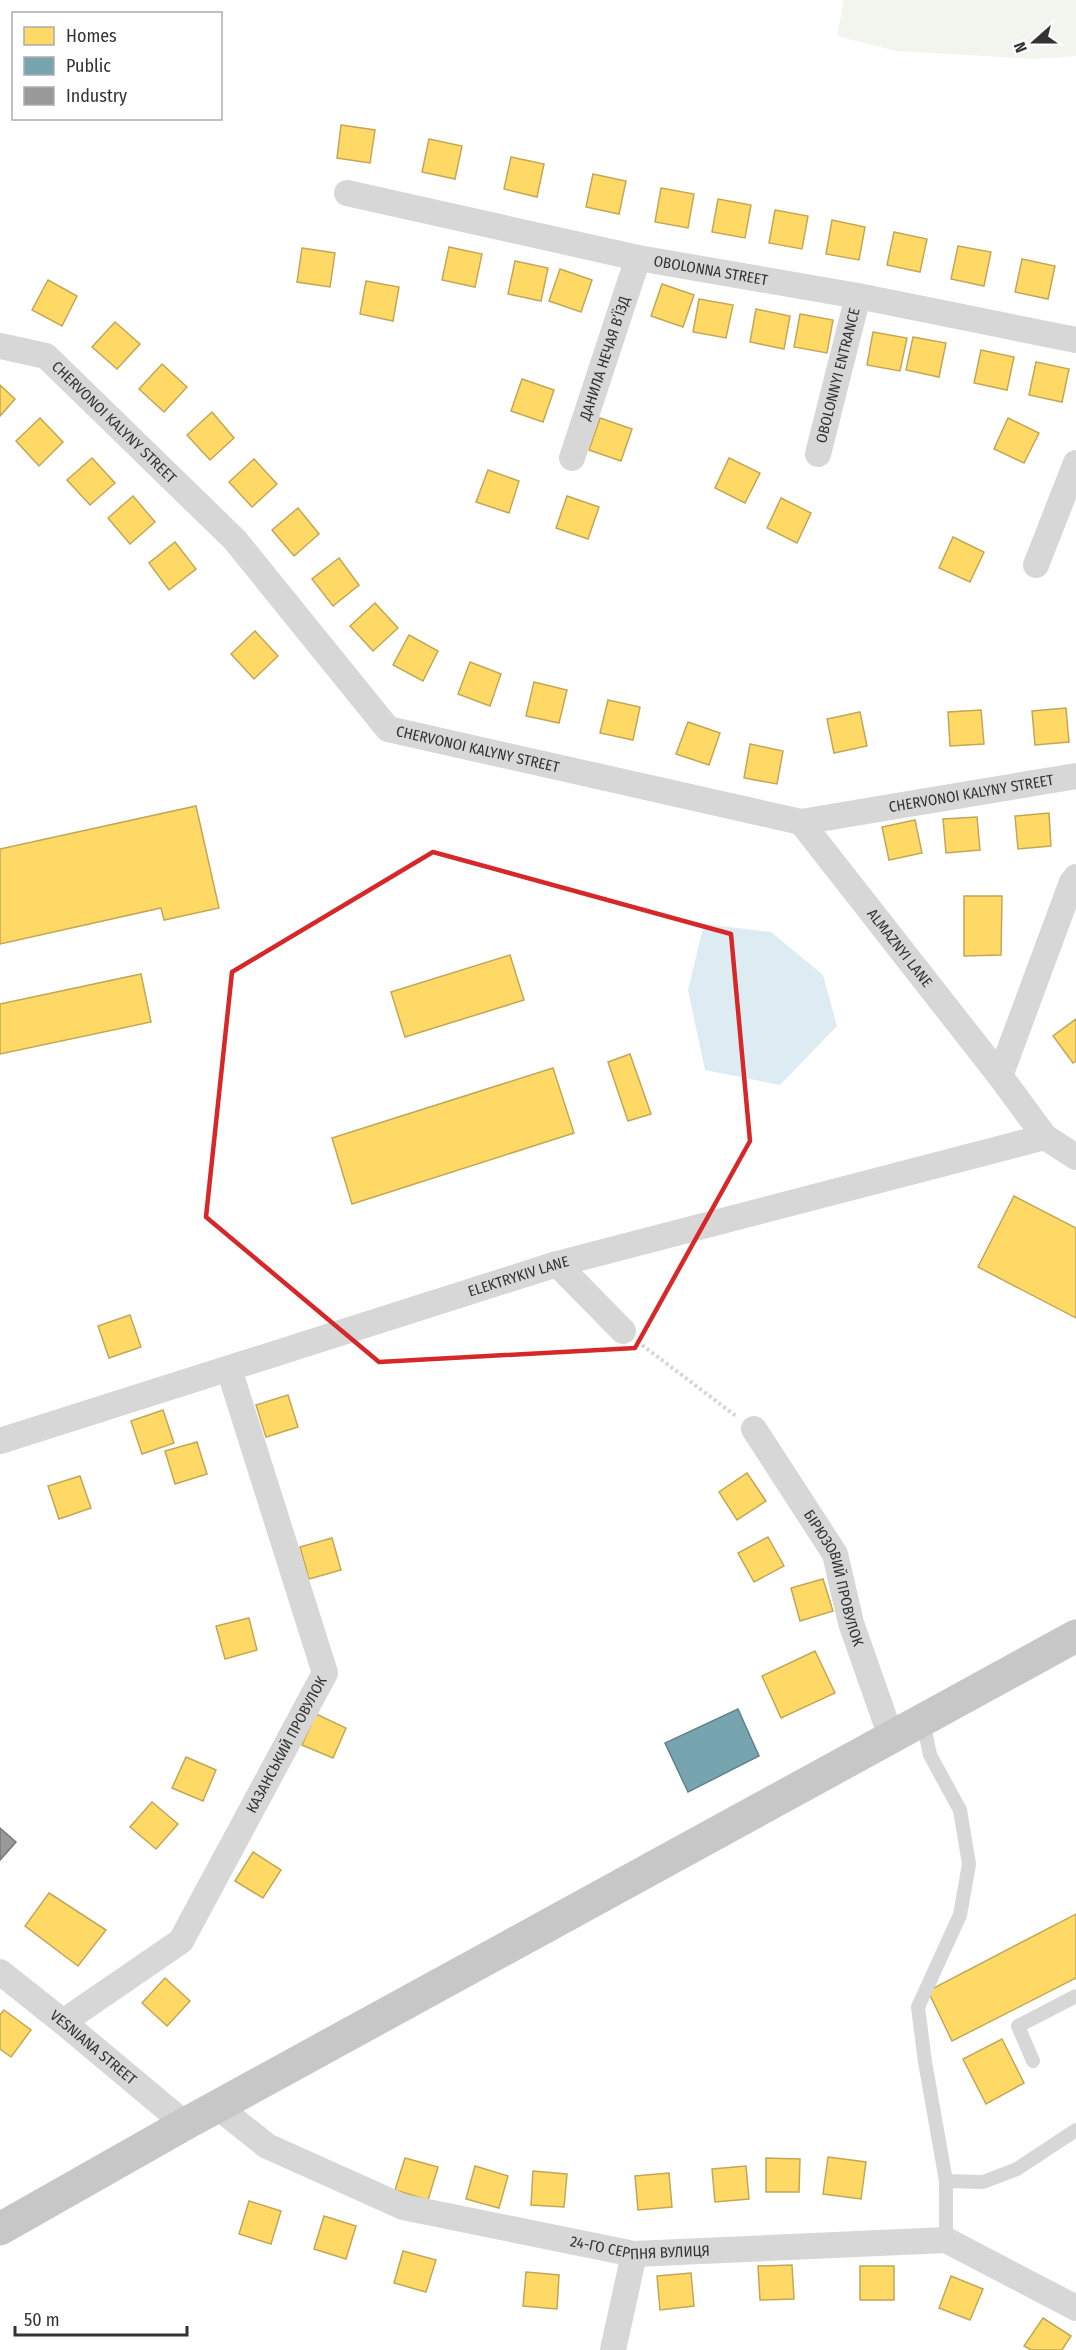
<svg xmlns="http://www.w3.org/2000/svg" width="1076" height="2350" font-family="'Fira Sans Condensed',sans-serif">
	<rect width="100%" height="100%" fill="#fff"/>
	<!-- green -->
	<polygon fill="#f1f5ed" points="844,0 1076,0 1076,56 1034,59 896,51 837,36"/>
	<!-- water -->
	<polygon fill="#ddebf3" points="704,924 771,932 823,975 837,1026 780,1085 705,1070 688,990"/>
	<!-- homes -->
	<g fill="#ffd966" stroke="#c2a757" stroke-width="1.5">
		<polygon points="341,125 375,130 370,163 337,158"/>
		<polygon points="429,139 462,146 455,179 422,172"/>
		<polygon points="511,157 544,164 537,197 504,189"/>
		<polygon points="593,174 626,181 619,214 586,207"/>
		<polygon points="661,188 694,194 688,228 655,222"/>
		<polygon points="718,199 751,205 745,238 712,232"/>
		<polygon points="775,210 808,216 802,249 769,243"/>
		<polygon points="832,220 865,227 859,260 826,254"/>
		<polygon points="894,232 927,239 920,272 887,265"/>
		<polygon points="958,246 991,252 984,286 951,279"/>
		<polygon points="449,247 482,254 475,287 442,280"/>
		<polygon points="302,248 335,253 330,287 297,282"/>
		<polygon points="1022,259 1055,266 1048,299 1015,292"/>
		<polygon points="515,261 548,268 541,301 508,294"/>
		<polygon points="560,269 592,280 581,312 549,301"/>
		<polygon points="48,280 77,296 62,326 32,310"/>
		<polygon points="366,281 399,287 393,321 360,314"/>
		<polygon points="662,284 694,295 683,327 651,316"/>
		<polygon points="699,299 733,305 726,338 693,332"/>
		<polygon points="756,309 790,316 784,349 750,342"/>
		<polygon points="800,314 833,320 827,353 794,347"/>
		<polygon points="115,322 140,344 117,369 92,347"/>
		<polygon points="873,332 907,338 900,371 867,365"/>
		<polygon points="913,337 946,343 939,377 906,370"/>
		<polygon points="981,350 1014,357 1007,390 974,383"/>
		<polygon points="1036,362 1069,369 1062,402 1029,395"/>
		<polygon points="162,364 187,387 164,412 139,389"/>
		<polygon points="522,379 554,390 543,422 511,411"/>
		<polygon points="0,385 15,399 0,416"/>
		<polygon points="212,412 234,438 210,460 187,435"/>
		<polygon points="40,418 63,442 39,466 16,441"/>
		<polygon points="600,418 632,429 621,461 589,450"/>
		<polygon points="1008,418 1039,433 1024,463 994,449"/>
		<polygon points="92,458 115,483 90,505 67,480"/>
		<polygon points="729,458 760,473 745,503 715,488"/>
		<polygon points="254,459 277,484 252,507 229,482"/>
		<polygon points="488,470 519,481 509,513 476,502"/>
		<polygon points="133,496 155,522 130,544 108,518"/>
		<polygon points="567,496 599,507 588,539 556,528"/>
		<polygon points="781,498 811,513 797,543 767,528"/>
		<polygon points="298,508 319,534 294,556 272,530"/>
		<polygon points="953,537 984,552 970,582 939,568"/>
		<polygon points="175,542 196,569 169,590 149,563"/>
		<polygon points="339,558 359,585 333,606 312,579"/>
		<polygon points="375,603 398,628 373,651 350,626"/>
		<polygon points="255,631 278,656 254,679 231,654"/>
		<polygon points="409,635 438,651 423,681 393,665"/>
		<polygon points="470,662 501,674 490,706 458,694"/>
		<polygon points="534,682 567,690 559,723 526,716"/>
		<polygon points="608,700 640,707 633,740 600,733"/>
		<polygon points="1066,708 1069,742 1035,745 1032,711"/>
		<polygon points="981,710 984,744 950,746 948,712"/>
		<polygon points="860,712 867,746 834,753 827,719"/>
		<polygon points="688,722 720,733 709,765 676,754"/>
		<polygon points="750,744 783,751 777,784 744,778"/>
		<polygon points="196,806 219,908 164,920 161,908 0,944 0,849"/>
		<polygon points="1049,813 1051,846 1018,849 1015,816"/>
		<polygon points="977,817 980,850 946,853 943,819"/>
		<polygon points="915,820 922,853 889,860 882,827"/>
		<polygon points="964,896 1002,896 1001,955 964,956"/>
		<polygon points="510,955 524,1000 405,1037 391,992"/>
		<polygon points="141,974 151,1022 0,1054 0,1004"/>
		<polygon points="1076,1019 1076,1061 1073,1063 1053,1036"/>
		<polygon points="630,1054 651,1114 628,1121 608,1062"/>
		<polygon points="553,1068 574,1133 352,1204 332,1138"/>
		<polygon points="1014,1196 1076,1228 1076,1318 978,1267"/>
		<polygon points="130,1315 141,1347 109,1358 98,1326"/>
		<polygon points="288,1395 298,1427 266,1437 256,1405"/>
		<polygon points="163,1410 174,1443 142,1454 131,1421"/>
		<polygon points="197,1442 207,1474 175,1484 165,1451"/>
		<polygon points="747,1473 766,1501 737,1520 719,1492"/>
		<polygon points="80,1476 91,1508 59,1519 48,1486"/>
		<polygon points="768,1537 784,1566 754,1582 738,1553"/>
		<polygon points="332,1538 341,1570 309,1579 300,1547"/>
		<polygon points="823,1579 833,1611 800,1621 791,1588"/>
		<polygon points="249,1618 257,1650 225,1659 216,1626"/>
		<polygon points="815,1651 835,1693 781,1718 762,1676"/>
		<polygon points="316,1714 346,1728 333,1758 302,1745"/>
		<polygon points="186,1757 216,1770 203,1801 172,1788"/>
		<polygon points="152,1802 178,1824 156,1849 130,1827"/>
		<polygon points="253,1852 281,1870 263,1898 235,1881"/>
		<polygon points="49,1893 106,1930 78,1966 25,1926"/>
		<polygon points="1076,1914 1076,1978 952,2041 928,1991"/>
		<polygon points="165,1978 190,2001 167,2026 142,2003"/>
		<polygon points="4,2010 31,2030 11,2057 0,2049 0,2015"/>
		<polygon points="1002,2039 1024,2083 986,2104 963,2059"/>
		<polygon points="828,2157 866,2162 861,2199 823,2194"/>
		<polygon points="405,2158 438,2167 428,2200 395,2190"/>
		<polygon points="766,2158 800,2159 799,2192 766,2192"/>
		<polygon points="475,2166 508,2176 499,2208 466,2199"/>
		<polygon points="746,2166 749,2199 715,2202 712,2169"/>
		<polygon points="533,2171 567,2174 564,2207 531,2205"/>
		<polygon points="669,2173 672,2207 638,2210 635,2176"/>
		<polygon points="249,2201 281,2211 271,2244 239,2234"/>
		<polygon points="324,2216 356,2226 346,2259 314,2249"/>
		<polygon points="403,2251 436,2260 426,2292 394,2283"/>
		<polygon points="792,2265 794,2299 760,2300 758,2266"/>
		<rect x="860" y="2266" width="34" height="34"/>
		<polygon points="526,2272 559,2275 557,2309 523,2306"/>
		<polygon points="691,2273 694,2306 660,2310 657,2276"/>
		<polygon points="951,2276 983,2289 970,2320 939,2308"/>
		<polygon points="1043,2318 1071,2336 1062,2350 1031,2350 1024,2346"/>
	</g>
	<!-- public -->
	<polygon fill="#76a5af" stroke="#62838a" stroke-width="1.5" points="738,1709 759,1756 688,1792 665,1743"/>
	<!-- industry -->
	<polygon fill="#999" stroke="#7a7a7a" stroke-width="1.5" points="0,1828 16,1842 0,1860"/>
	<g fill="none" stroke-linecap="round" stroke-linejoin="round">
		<!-- path -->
		<polyline stroke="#d6d6d6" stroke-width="4" stroke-dasharray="3 3" stroke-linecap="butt" points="642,1345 736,1416"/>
		<!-- service -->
		<g stroke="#d7d7d7" stroke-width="14">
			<polyline points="923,1721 930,1755 960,1810 969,1864 960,1915 918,2007 925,2062 946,2181 946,2240"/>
			<polyline points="1033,2061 1018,2026 1076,1996"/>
			<polyline points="946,2181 983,2182 1017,2169 1076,2130"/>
		</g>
		<!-- minor -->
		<g stroke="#d7d7d7" stroke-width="26">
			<path id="s1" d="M347 193 638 258 858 296 1076 340"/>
			<path id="s2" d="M0 346 46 356 235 540 388 729 801 822 1076 776"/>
			<path id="s3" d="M818 454 858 296"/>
			<path id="s4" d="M572 458 638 258"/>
			<polyline points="1036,565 1076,463"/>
			<path id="s5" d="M801 822 1000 1076"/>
			<polyline points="1076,877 1072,882 1000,1076 1045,1137 1076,1157"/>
			<polyline points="557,1264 623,1331"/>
			<path id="s6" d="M754 1429 835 1554 851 1623 891 1737"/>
			<path id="s7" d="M0 1441 557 1264 1045 1137"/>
			<path id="s8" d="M0 1972 63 2022 185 2124"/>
			<path id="s9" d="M63 2022 181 1941 325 1673 229 1369"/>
			<path id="s10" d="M218 2107 267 2146 403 2207 634 2254 946 2240 1076 2308"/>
			<polyline points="613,2350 634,2254"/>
		</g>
		<!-- trunk -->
		<polyline stroke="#c7c7c7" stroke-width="33" points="0,2229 185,2124 1076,1636"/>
	</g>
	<!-- marked area -->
	<path fill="none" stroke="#d62828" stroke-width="4.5" stroke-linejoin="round" d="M433 852 731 934 750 1141 635 1348 379 1362 206 1217 232 972Z"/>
	<g text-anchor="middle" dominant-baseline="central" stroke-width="6" stroke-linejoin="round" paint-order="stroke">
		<!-- street labels -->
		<g font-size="15" fill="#333" stroke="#fff">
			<text stroke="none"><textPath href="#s1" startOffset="372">OBOLONNA STREET</textPath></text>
			<text stroke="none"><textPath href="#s4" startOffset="105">ДАНИЛА НЕЧАЯ В’ЇЗД</textPath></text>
			<text stroke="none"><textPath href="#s3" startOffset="81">OBOLONNYI ENTRANCE</textPath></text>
			<text stroke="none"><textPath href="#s2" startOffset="142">CHERVONOI KALYNY STREET</textPath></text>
			<text stroke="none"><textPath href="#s2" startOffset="646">CHERVONOI KALYNY STREET</textPath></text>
			<text stroke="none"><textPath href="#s2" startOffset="1150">CHERVONOI KALYNY STREET</textPath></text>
			<text stroke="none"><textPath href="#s5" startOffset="160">ALMAZNYI LANE</textPath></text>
			<text stroke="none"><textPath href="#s7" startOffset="544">ELEKTRYKIV LANE</textPath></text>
			<text stroke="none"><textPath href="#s6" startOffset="171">БІРЮЗОВИЙ ПРОВУЛОК</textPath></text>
			<text stroke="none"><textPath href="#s9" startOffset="366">КАЗАНСЬКИЙ ПРОВУЛОК</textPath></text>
			<text stroke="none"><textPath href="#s8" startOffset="120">VESNIANA STREET</textPath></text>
			<text stroke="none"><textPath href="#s10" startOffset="453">24-ГО СЕРПНЯ ВУЛИЦЯ</textPath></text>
		</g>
	</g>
	<!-- legend -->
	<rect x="12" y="12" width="210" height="108" fill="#ffffff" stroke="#adadad" stroke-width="1.5"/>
	<rect x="24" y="27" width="30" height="18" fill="#ffd966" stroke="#adadad" stroke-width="1.5"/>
	<text x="66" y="42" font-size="18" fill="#333333">Homes</text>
	<rect x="24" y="57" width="30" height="18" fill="#76a5af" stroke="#adadad" stroke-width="1.5"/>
	<text x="66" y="72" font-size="18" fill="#333333">Public</text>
	<rect x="24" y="87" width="30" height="18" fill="#999999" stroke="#adadad" stroke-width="1.5"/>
	<text x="66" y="102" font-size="18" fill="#333333">Industry</text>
	<!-- north arrow -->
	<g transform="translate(1034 42) rotate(249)" stroke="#ffffff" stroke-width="4.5" paint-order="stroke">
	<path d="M0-4.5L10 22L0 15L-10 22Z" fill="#333333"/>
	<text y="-9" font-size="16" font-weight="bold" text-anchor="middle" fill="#333333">N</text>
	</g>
	<!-- scale -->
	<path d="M15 2326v9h172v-9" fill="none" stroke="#333333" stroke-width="3"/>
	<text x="24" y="2326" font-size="18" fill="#333333" stroke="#ffffff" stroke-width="4.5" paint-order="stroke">50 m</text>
</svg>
